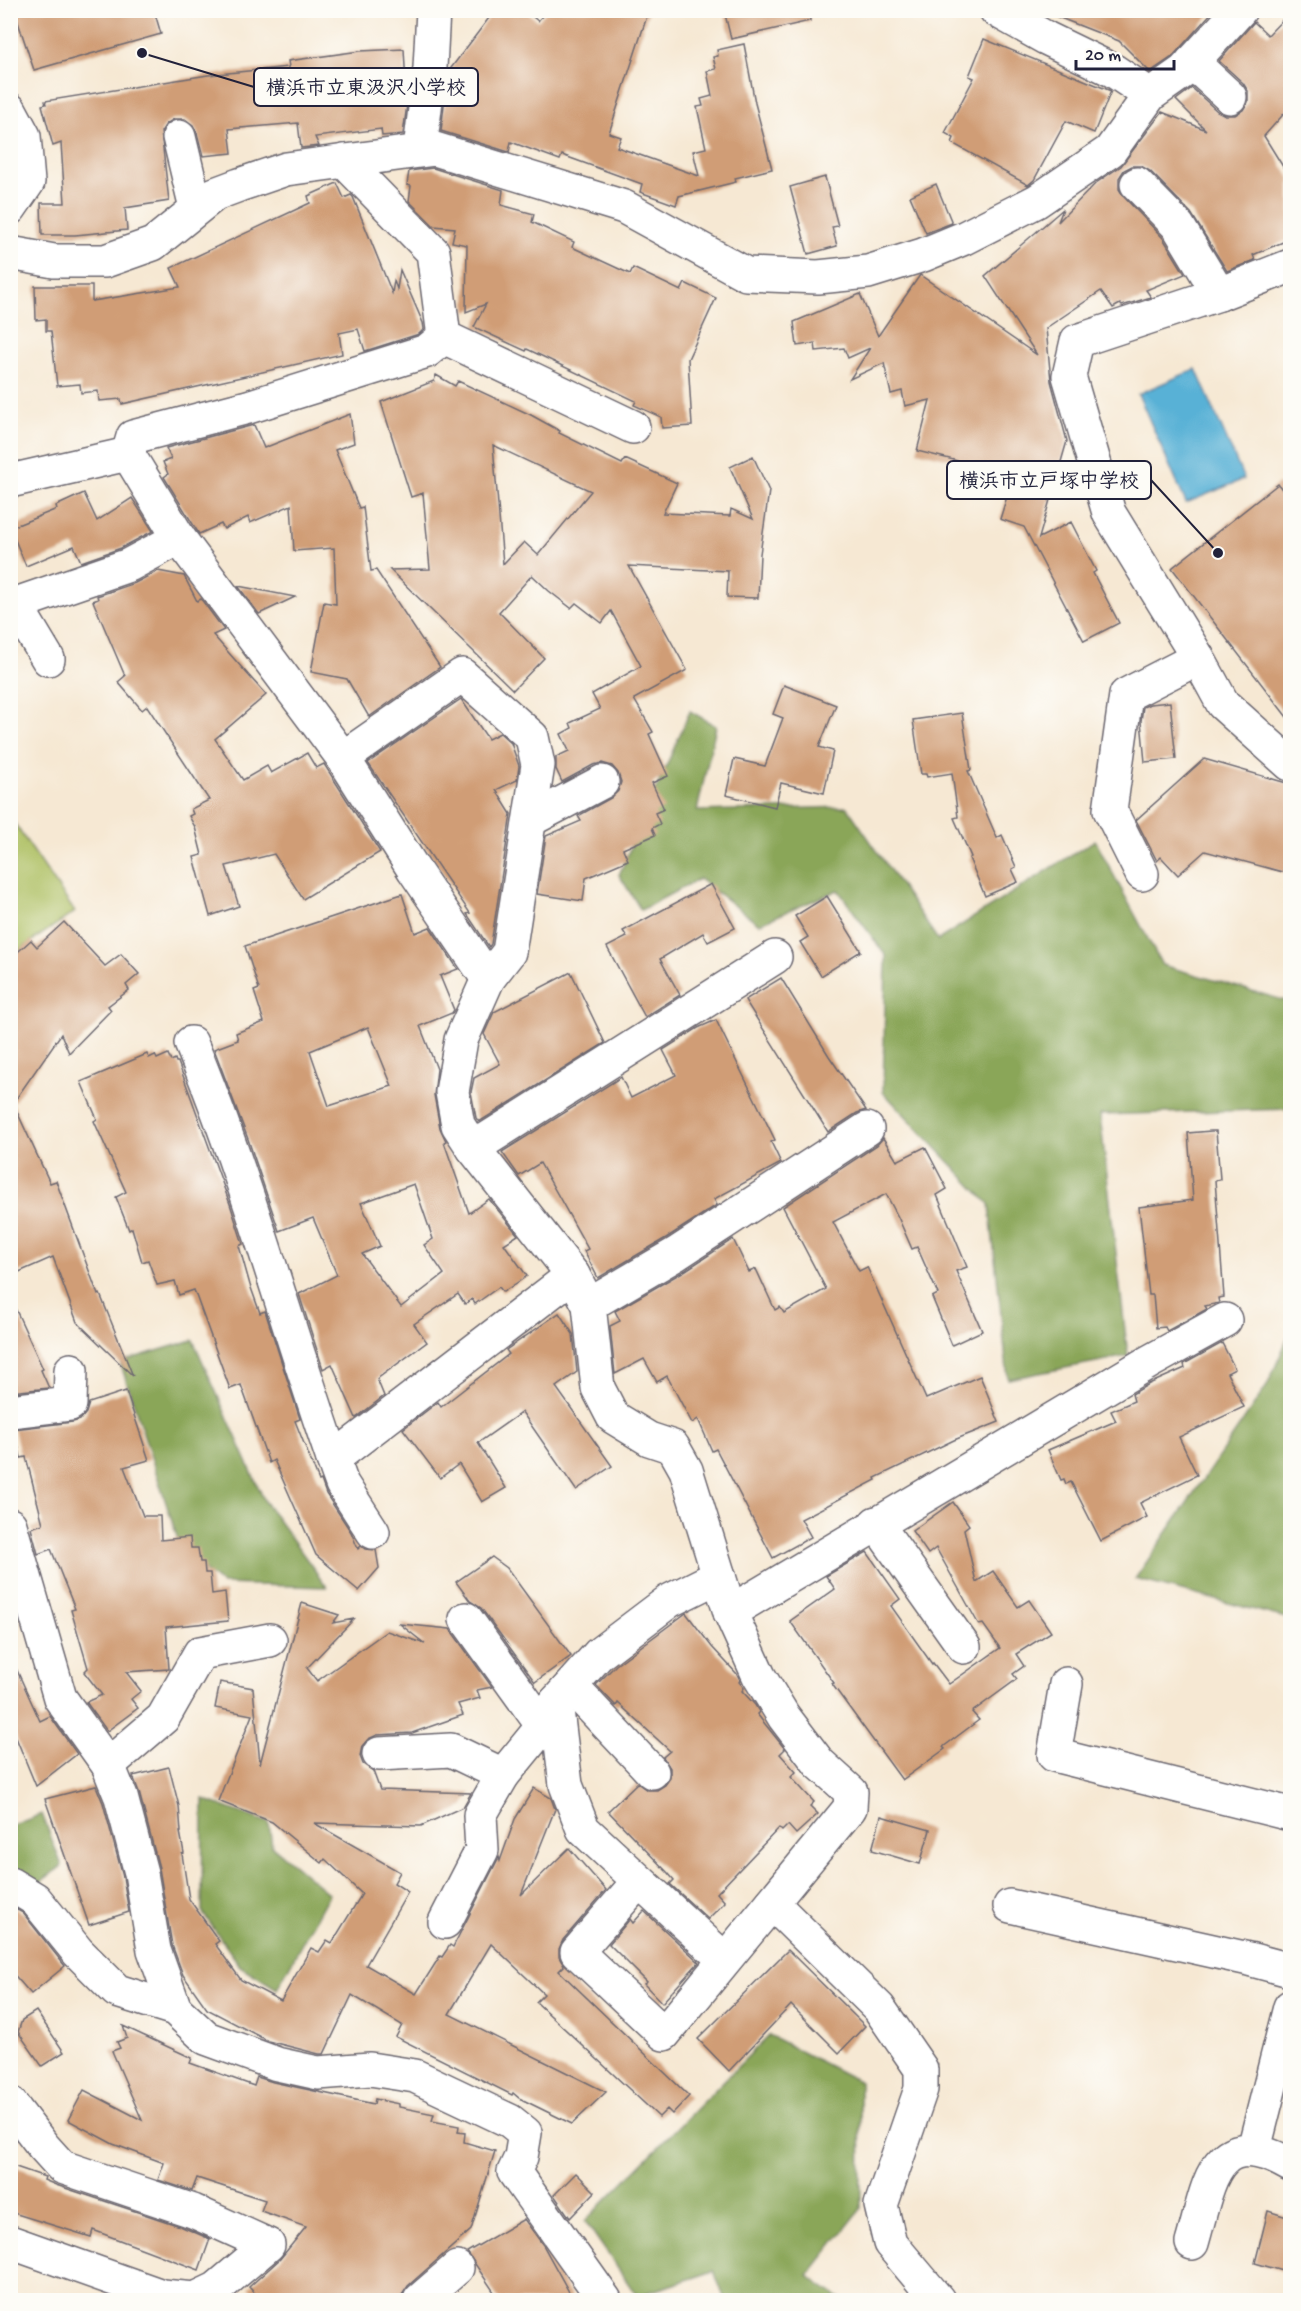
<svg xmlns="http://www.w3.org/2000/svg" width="1301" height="2311" font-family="'Gochi Hand','Klee One',sans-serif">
	<rect width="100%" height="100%" fill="#fdfcf7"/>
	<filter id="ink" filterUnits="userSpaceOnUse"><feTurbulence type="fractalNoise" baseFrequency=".0167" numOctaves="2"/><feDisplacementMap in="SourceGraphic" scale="12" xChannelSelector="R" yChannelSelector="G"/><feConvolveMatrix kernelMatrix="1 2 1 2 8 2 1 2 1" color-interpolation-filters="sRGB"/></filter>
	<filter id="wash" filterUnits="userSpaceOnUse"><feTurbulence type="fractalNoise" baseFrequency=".008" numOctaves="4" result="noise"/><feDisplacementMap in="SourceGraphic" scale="24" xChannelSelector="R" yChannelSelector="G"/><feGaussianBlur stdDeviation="1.35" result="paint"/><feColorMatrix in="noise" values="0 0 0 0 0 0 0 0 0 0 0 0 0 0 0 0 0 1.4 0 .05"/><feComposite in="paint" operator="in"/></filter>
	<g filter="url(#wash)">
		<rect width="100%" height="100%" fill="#f6e8d3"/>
		<!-- green -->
		<polygon fill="#aec063" stroke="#68714f" stroke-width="1.5" points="10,817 75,912 11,955 10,955"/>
		<!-- forest -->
		<g fill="#8aa659" stroke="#56644a" stroke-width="1.5">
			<polygon points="690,711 716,726 697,811 847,807 938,940 1095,840 1162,965 1290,1002 1290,1109 1100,1115 1128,1356 1008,1379 989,1204 883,1092 886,956 838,890 759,924 699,879 641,910 619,875"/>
			<polygon points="1290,1333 1290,1619 1135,1579 1267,1386"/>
			<polygon points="193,1340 265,1502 327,1587 222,1584 182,1552 120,1362"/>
			<polygon points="203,1799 269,1823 272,1846 329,1894 277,1989 240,1966 202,1912"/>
			<polygon points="42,1814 62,1866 36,1885 11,1870 11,1826"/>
			<polygon points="769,2035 860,2082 861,2209 808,2276 842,2300 725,2300 714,2271 637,2296 585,2221"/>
		</g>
		<!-- water -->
		<polygon fill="#59b1d6" stroke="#3e6a88" stroke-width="1.5" points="1196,369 1244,479 1186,503 1138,394"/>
		<g id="blocks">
			<!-- building -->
			<g fill="#d09d76" fill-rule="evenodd">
				<polygon points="14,10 154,10 161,34 34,70"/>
				<polygon points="495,10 524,10 538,21 547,10 649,10 609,133 621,137 617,147 699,176 693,151 706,148 697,107 703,106 701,99 712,96 707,71 716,69 713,57 718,56 717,50 744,44 755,103 772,169 735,178 736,182 679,196 676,205 640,192 642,184 562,155 560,160 511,142 509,152 441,131 448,72"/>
				<polygon points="724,10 809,10 810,21 731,39"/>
				<polygon points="1046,10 1214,10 1172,57 1150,72 1119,41 1045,12"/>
				<polygon points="1290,12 1290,107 1264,136 1290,178 1290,239 1253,255 1255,260 1227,271 1191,213 1150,171 1141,166 1132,166 1124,170 1119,178 1119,189 1124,197 1163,238 1185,274 1146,290 1151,297 1122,306 1120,304 1113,308 1101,291 1046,328 1051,381 1067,441 1039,538 1071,522 1096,571 1093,573 1119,623 1084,641 1024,527 1000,519 1009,490 954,476 958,461 917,451 930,400 905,406 902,391 891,394 884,363 850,379 870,348 848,358 844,348 816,351 815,343 797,346 794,322 860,294 878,336 920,275 1037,355 985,276 1063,209 1058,222 1096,183 1121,166 1162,112 1206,130 1176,100 1192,88 1217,111 1225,115 1235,115 1243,110 1248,102 1248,91 1243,83 1219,61 1254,22 1268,35"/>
				<polygon points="984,39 1111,91 1094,133 1066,121 1034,180 1028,185 952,143 954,138 945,133 974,78 969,76"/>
				<polygon points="404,49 407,104 403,134 382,136 381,129 315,137 319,146 301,148 298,123 229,129 232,153 203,156 197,133 193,125 185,119 174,119 166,124 161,132 169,201 125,208 127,230 75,235 42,235 41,203 65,203 61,143 53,146 42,105 46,104 45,101 208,75 289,67 288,61 360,51"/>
				<polygon points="433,168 503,190 501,205 534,214 532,222 574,242 572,247 630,274 633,268 681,291 685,283 716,298 688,359 692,426 662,428 661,417 634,405 636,401 527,349 526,351 474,327 486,304 466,312 467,245 452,242 455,228 434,226 409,201 411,186 407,185 409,171"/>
				<polygon points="825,177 838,226 832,227 837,246 808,254 790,187"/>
				<polygon points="337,183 344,198 351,195 353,197 392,293 394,281 397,289 400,270 423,323 424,329 419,334 365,351 358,329 339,333 342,354 122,404 121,399 99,401 98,391 81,393 80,384 57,386 51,331 46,331 46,319 36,320 35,286 92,286 92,301 180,287 171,268 310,203 308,196"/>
				<polygon points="936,184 952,223 926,233 910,196"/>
				<path d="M436 375 455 386 458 381 531 415 560 431 559 433 622 464 625 459 677 483 663 513 730 516 731 509 753 519 730 467 753 456 769 491 760 554 758 598 727 597 728 571 629 566 687 670 634 699 653 732 649 734 668 776 652 783 664 809 655 813 660 824 652 828 655 835 623 849 628 860 586 878 583 901 537 894 546 836 581 821 578 816 611 798 618 791 621 782 618 773 612 766 602 763 593 765 562 782 556 769V757L569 751 561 734 572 728 570 723 600 709 592 694 641 666 611 611 602 623 576 603 571 608 549 591 532 575 499 612 544 658 513 690 390 570 430 569 423 493 411 497 381 402 434 381ZM493 445 591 491 538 555 524 542 503 564Z"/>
				<polygon points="350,414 354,443 335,450 359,508 363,507 371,571 376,570 440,667 369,717 347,679 311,672 324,602 336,604 334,548 294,551 291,505 250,523 248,517 224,529 221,524 199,534 164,477 168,474 163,462 171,459 166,448 254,425 264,448"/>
				<polygon points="1278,484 1290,500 1290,721 1172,568"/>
				<polygon points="84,493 97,521 132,498 153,531 121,548 81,562 74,546 26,566 10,528 57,509 56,506"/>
				<polygon points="158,571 184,576 197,601 201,599 224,630 213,635 266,695 215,739 243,780 267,766 271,773 307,753 316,768 324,764 380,852 303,899 274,854 226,866 239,906 210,916 194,857 202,855 195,827 189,816 193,814 191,809 209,800 147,706 142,710 118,682 125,676 93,601 98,599 97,596 135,583"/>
				<polygon points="238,586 295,597 259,614"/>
				<polygon points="784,685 836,705 819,747 833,751 824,793 781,783 775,807 726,795 734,759 765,766 783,718 773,714"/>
				<polygon points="461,699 488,739 500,733 511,743 519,766 517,780 496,790 511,814 491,944 489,947 467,914 470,913 368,763"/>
				<polygon points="1170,702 1176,759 1145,762 1141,721 1143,707 1150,704"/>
				<polygon points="962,713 971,770 968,771 997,838 1002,835 1016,867 1012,869 1018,882 985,896 969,858 971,857 954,818 958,817 952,773 927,777 926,774 921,774 913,720"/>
				<polygon points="1204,759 1290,784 1290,874 1205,851 1178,875 1161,857 1157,861 1156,859 1136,820"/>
				<polygon points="711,884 735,928 708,942 703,933 660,959 680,995 645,1017 607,947 627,937 623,931"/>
				<path d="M402 894 415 933 430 927 458 969 440 976 454 1010 452 1013 420 1026 437 1069 434 1095 440 1128 446 1141 444 1142 469 1213 489 1199 518 1235 504 1244 527 1276 503 1292 499 1287 475 1304 472 1299 465 1304 458 1294 414 1324 427 1342 377 1379 384 1396 356 1418 332 1364 323 1369 299 1294 337 1275 313 1218 279 1231 248 1139 214 1049 238 1040 236 1033 264 1022 254 991 259 989 245 946ZM368 1027 392 1086 329 1106 310 1051ZM414 1184 433 1239 424 1245 444 1274 401 1307 362 1254 380 1246 361 1203Z"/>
				<polygon points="827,896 861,951 821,976 800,942 808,937 795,916"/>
				<polygon points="64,922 105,966 121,954 139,974 126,985 129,990 108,1006 111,1010 69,1053 61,1034 13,1103 50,1183 56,1181 98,1295 100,1294 133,1376 77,1322 53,1257 10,1276 10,959 31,940 37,947"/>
				<polygon points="571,972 605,1043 479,1122 476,1118 471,1092 474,1078 500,1064 484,1034 494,1012"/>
				<polygon points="781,978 829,1056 866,1110 857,1113 828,1132 745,1000"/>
				<polygon points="716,1020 775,1140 771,1142 781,1163 714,1199 717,1205 666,1238 598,1278 584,1251 588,1249 540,1163 519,1176 502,1152 621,1077 631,1098 676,1075 663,1050 698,1028"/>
				<polygon points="147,1054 149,1058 155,1055 157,1059 168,1054 171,1061 175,1059 176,1062 178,1062 230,1204 243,1244 239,1246 250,1285 260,1313 265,1311 300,1419 295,1421 319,1481 321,1480 326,1494 351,1532 358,1549 361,1546 365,1549 376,1550 379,1568 359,1591 316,1555 274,1460 269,1463 241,1385 230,1389 194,1290 179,1295 175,1281 157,1285 148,1260 142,1262 132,1228 129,1230 116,1197 126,1192 94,1121 97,1119 81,1082"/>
				<polygon points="1211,1131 1216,1131 1220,1179 1215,1180 1224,1297 1218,1298 1219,1303 1205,1306 1207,1309 1167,1331 1165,1327 1156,1328 1153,1295 1149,1295 1139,1207 1193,1200 1188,1133"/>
				<polygon points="883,1138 897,1161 925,1147 947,1189 937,1195 967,1267 956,1271 982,1331 952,1345 932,1297 938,1294 917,1247 912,1249 898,1217 886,1194 833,1222 859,1271 867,1267 926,1399 980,1376 999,1422 954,1440 875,1478 876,1480 801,1519 811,1537 773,1558 716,1449 712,1451 698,1419 692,1423 667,1376 657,1382 644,1359 615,1374 610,1326 620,1321 615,1311 686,1270 733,1239 749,1272 756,1269 775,1310 780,1307 784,1313 826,1289 783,1207 877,1145"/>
				<polygon points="10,1297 43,1369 41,1370 49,1388 10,1392"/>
				<polygon points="559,1313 573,1334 577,1372 556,1387 612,1466 576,1490 522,1412 478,1443 506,1488 482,1502 459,1464 440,1478 403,1429 438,1402 441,1407 509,1354 506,1350"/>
				<polygon points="1222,1343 1235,1369 1227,1373 1244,1407 1179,1437 1197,1475 1140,1503 1147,1517 1101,1541 1071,1482 1066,1484 1064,1479 1061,1480 1048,1450 1116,1421 1111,1411 1134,1401 1132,1394 1149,1384 1185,1368 1184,1364"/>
				<polygon points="126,1391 149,1460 124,1467 143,1516 160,1516 161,1540 190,1537 191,1548 198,1548 200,1562 204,1562 205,1573 210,1573 212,1594 225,1592 228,1621 166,1627 169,1669 126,1672 141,1691 131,1699 138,1708 107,1731 86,1702 102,1695 84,1672 88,1668 71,1610 75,1609 51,1549 38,1554 31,1528 43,1524 26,1457 21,1458 14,1429 73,1422 80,1420 86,1413 89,1403"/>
				<polygon points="953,1502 969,1525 964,1529 976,1582 993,1571 1018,1607 1029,1600 1051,1632 1016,1654 1024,1666 1013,1674 1017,1679 972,1712 979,1720 943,1747 945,1749 902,1780 832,1684 834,1683 790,1621 835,1589 826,1576 867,1552 900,1599 891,1606 932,1664 933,1663 949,1684 1000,1648 983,1624 979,1625 936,1548 928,1554 912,1531"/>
				<polygon points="492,1557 507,1568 571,1656 535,1682 481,1608 470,1601 456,1582"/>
				<polygon points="302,1603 339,1615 333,1623 354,1619 307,1668 317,1681 387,1631 425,1644 400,1624 450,1629 492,1687 477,1690 480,1698 458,1704 463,1715 412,1733 377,1735 368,1739 362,1746 360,1756 363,1764 373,1771 380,1790 471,1793 463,1807 421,1826 314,1823 400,1872 394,1883 408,1892 366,1965 416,1994 440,1956 442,1957 450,1945 453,1947 499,1857 500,1861 515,1819 534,1788 551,1798 555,1809 521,1895 569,1848 606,1890 563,1940 559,1949 559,1957 564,1966 559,1971 689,2096 672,2114 667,2109 659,2117 536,2002 544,1994 491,1944 449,2014 606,2092 572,2124 519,2098 513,2093 512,2095 396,2037 402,2025 352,1995 324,2054 319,2054 268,2041 207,2009 183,1975 172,1945 159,1868 139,1792 133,1776 169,1767 179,1806 181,1832 180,1832 184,1853 182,1854 189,1899 219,1941 215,1944 241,1980 281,2001 311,1948 319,1952 327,1940 332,1943 362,1894 325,1859 322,1863 272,1822 218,1801 252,1715 215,1708 220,1682 253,1688 260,1764"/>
				<polygon points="686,1613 712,1647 737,1674 740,1680 739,1682 744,1688 742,1691 755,1705 759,1712 757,1714 785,1749 780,1754 796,1772 791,1777 814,1802 810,1806 818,1814 796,1834 788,1825 782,1831 779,1828 717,1893 725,1902 708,1919 670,1884 674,1880 668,1873 608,1811 637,1783 647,1790 657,1790 665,1785 670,1778 670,1768 663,1757 670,1751 618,1703 616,1706 596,1685 616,1665"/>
				<polygon points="10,1655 40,1721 50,1716 77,1754 36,1786 10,1723"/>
				<polygon points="96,1786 103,1803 123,1877 129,1912 89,1925 45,1799"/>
				<polygon points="881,1816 930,1830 920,1864 872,1850"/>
				<polygon points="10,1906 23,1913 65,1966 31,1994 10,1970"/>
				<polygon points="644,1911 699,1962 662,2003 644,1984 647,1982 609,1944 630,1919 633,1923"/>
				<polygon points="788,1950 865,2026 839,2053 791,2005 729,2071 698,2039"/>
				<polygon points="36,2011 64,2052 42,2066 18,2032 22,2020"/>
				<polygon points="123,2026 192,2058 190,2063 254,2086 257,2077 273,2082 374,2104 375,2099 399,2104 399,2107 434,2114 432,2121 459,2126 458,2132 465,2133 464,2142 495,2151 471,2230 408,2286 398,2301 262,2301 249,2287 280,2259 306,2227 261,2211 265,2200 197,2178 192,2191 158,2180 164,2163 113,2144 68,2120 84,2090 142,2120 112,2051 120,2048 117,2042 127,2038"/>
				<polygon points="10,2165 45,2177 44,2180 56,2185 180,2226 210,2239 199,2270 93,2230 91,2237 10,2212"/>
				<polygon points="576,2173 595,2192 570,2218 554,2195"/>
				<polygon points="1268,2211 1290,2218 1290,2273 1255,2263"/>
				<polygon points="524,2219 543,2245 574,2301 500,2301 467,2252"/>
			</g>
		</g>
	</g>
	<g filter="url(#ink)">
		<use href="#blocks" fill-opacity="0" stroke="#6c6770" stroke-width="1.5"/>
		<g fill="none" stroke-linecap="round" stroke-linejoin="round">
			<defs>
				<g id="minor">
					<polyline points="996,10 1046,38 1114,71 1150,95"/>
					<polyline points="1192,62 1230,97"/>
					<polyline points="10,110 24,136 28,182 10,208"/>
					<polyline points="179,137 196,208"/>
					<polyline points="420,149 430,68 433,10"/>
					<polyline points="344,161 433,252 444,337 633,427"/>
					<polyline points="1137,184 1178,226 1219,294"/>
					<polyline points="10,253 54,261 105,261 153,244 215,194 239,185 286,169 435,149 624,207 746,274 818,277 868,272 923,255 964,238 1037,201 1110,151 1150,95 1184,71 1240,10"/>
					<polyline points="1290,266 1219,294 1077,341 1069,376 1109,513 1198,658 1223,704 1290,764"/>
					<polyline points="444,337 427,351 248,407 133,437 128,454 179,538 343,758 414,870 488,979"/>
					<polyline points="10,481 128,454"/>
					<polyline points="15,604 48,659"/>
					<polyline points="10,606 129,565 179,538"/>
					<polyline points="343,758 462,675 532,737 538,765 509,952 488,979 461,1040 452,1092 458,1125 473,1148 573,1275 589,1305 598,1388 613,1417 649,1439 673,1447 686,1470 730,1612 759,1676 784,1717 819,1763 851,1792 850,1808 664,2034 577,1952 638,1882"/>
					<polyline points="530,820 602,782"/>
					<polyline points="1142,874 1110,810 1126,695 1198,658"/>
					<path d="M191 1043C247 1178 285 1321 333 1459L573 1275"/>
					<polyline points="473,1148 775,957"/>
					<polyline points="589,1305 676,1254 867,1129"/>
					<polyline points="10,1411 70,1404 71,1370"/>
					<polyline points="333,1459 342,1484 373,1532"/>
					<polyline points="876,1523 964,1647"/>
					<polyline points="10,1525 60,1698 108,1765 121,1797 141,1873 154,1950 175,2009"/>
					<polyline points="730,1612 1149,1362 1225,1320"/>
					<polyline points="466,1619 543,1726"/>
					<polyline points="1066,1684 1054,1755 1290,1814"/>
					<polyline points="571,1686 652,1772"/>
					<polyline points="556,1702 566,1785 583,1829 724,1959"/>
					<polyline points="379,1754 451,1750 503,1775"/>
					<polyline points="108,1765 163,1718 200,1653 270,1640"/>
					<polyline points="10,1884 35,1899 78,1952 117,1991 175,2009 206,2038 277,2064 318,2073 370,2069 415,2076 510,2121 525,2133 521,2157 514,2172 605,2300"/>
					<polyline points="772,1903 879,2008 921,2069 921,2089 881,2205 890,2243 938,2300"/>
					<polyline points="1010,1906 1249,1959 1290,1970"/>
					<polyline points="445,1922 482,1850 480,1815 503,1775 543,1726 556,1702 599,1654 669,1601 719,1576"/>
					<polyline points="10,2103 43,2146 62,2167 193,2211 268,2245 216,2289 195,2299 162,2296 10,2242"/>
					<polyline points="1254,2149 1290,2007"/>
					<path d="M1192 2243C1209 2185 1213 2121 1290 2165"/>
					<polyline points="420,2300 457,2268"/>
				</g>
			</defs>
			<!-- minor casing -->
			<use href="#minor" stroke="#6c6770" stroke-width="36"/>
			<!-- minor -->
			<use href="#minor" stroke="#fff" stroke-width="33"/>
		</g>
	</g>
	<!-- callouts -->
	<path fill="none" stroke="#22223b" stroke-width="2" d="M142 53L254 87M1218 553L1151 480"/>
	<g fill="#22223b" stroke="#fdfcf7" stroke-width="2">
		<circle cx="142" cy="53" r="6"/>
		<circle cx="1218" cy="553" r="6"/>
	</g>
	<g fill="#fdfcf7" stroke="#22223b" stroke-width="2">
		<rect x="254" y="68" width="224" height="38" rx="6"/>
		<rect x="947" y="461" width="204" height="38" rx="6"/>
	</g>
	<g font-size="20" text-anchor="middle" font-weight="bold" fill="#22223b">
		<text x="366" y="94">横浜市立東汲沢小学校</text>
		<text x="1049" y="487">横浜市立戸塚中学校</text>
	</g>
	<!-- margin -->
	<rect width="1301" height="2311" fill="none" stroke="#fdfcf7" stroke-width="36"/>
	<!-- scale -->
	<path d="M1076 60v9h98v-9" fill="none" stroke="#22223b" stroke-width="3"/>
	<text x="1085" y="60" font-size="18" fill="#22223b" stroke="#fdfcf7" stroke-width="4.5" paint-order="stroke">20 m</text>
</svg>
